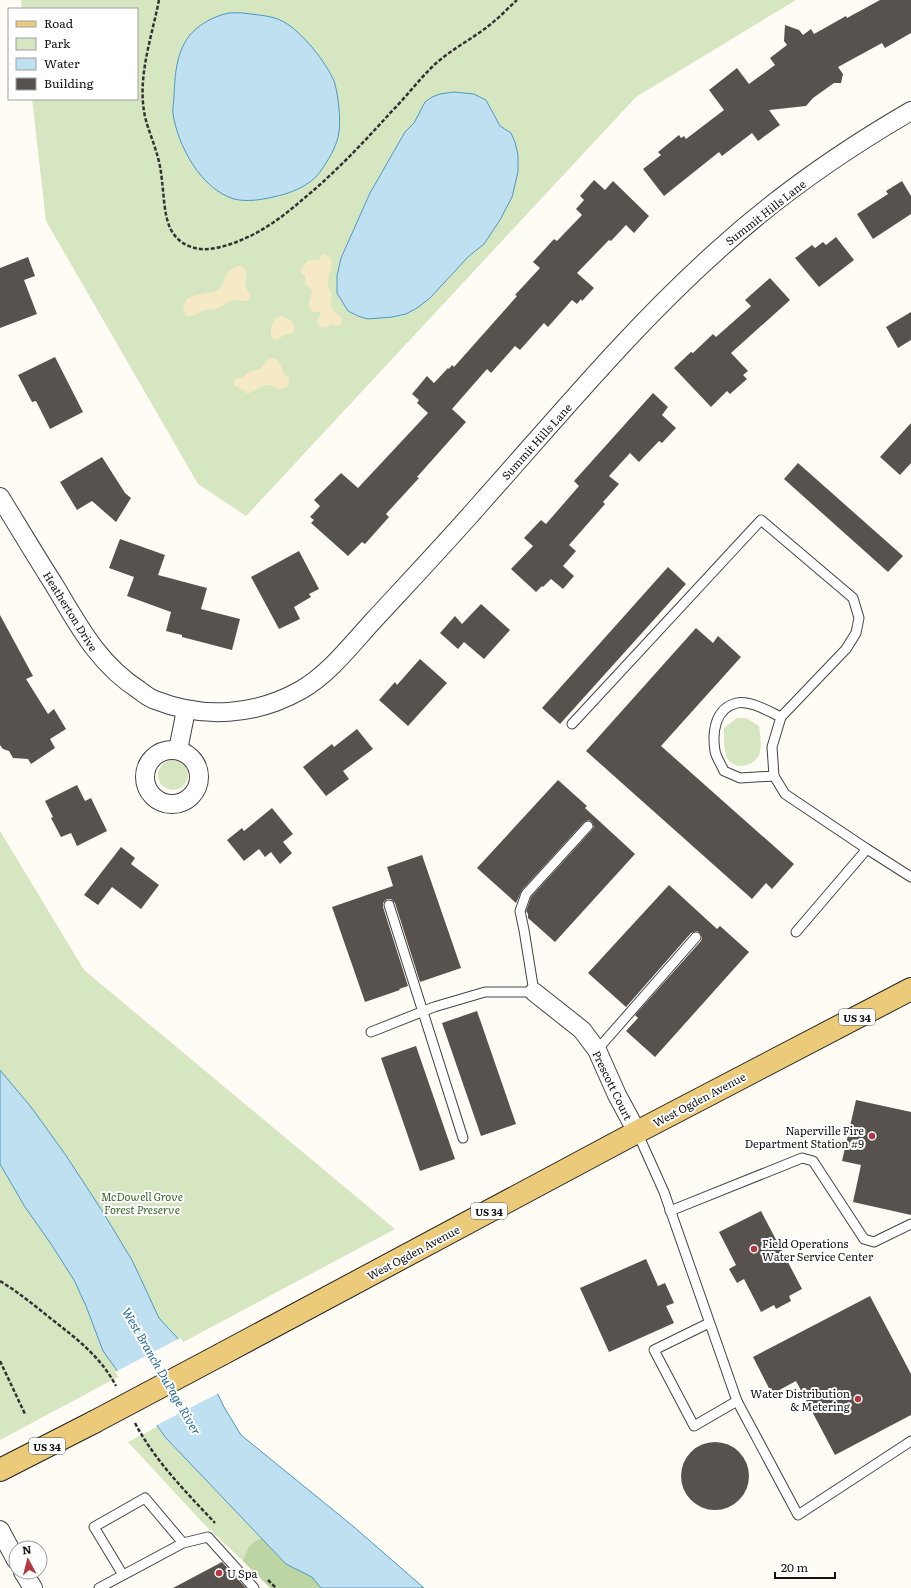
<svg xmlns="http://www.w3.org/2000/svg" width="911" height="1588" font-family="Literata,serif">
	<rect width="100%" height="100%" fill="#fefcf5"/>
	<!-- green -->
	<g fill="#d6e6c1">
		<polygon points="21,0 796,0 636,97 246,516 198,484 46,221 32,99 137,99 137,9 22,9"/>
		<path d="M737 718H746L759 726C760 734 762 744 760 752 757 765 736 772 728 759 723 750 724 739 724 728Z"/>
		<circle cx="173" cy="775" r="15"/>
		<polygon points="0,831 84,970 395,1229 0,1440"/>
		<path d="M157 1427 166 1438 262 1538C249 1543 247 1549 243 1561L202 1522 128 1442Z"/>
	</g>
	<!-- forest -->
	<path fill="#bcd5a2" d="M262 1538 286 1564 312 1577 321 1588H270L243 1561C247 1549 249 1543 262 1538Z"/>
	<!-- sand -->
	<g fill="#f5e9c6">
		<path d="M324 254 329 256C335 265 328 274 328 284 328 288 330 289 331 293 333 298 329 302 332 308 335 313 340 314 342 320L339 326H336L331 324 328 327 322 328 319 326 317 322 320 316V312H313C304 301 313 300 312 290L305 284V276L301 273C301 266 305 264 309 260H318Z"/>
		<path d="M240 266 243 267 246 272C248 282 242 284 250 294L249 300 243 301 232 300 217 309 202 311 193 316H187L185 314 183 307 187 299 192 296 217 291C228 284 221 268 240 266Z"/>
		<path d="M280 316C286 316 294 322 295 328L292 334H285L279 339 275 340 271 336C271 326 271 321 280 316Z"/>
		<path d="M273 358 279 361 284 375 289 378V383L287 387 278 389C264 379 260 390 247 394L242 389 234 386V382L236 378H242L248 372 260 369 269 359Z"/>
	</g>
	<!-- water -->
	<g fill="#bfe0f1" stroke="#4d98c1">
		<path d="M243 13C256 15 272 15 284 22 302 32 326 62 334 81 338 92 341 120 339 132 337 147 328 160 320 172 310 186 289 194 273 197 261 200 246 202 234 199 201 189 178 146 173 114 172 109 174 102 174 96 175 75 176 54 189 36 197 26 212 17 225 14 230 12 237 13 243 13Z"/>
		<polygon points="454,92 474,94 486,100 500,126 511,133 515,142 518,155 518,172 512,197 500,220 484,244 468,257 430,298 417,308 406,314 392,317 368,319 358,316 348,311 337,293 337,276 341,258 370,193 405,132 414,123 425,102 432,97 440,94"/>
		<polygon points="0,1070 31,1107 65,1154 101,1209 132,1260 159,1318 205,1368 224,1407 241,1435 354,1527 424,1588 321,1588 312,1577 286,1564 166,1438 103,1351 86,1306 74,1280 51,1244 25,1207 0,1164"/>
	</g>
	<!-- pier -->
	<polygon fill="#fefcf5" points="180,1338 206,1367 219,1393 155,1426 115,1372"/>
	<!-- building -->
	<g fill="#58524e">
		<polygon points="880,0 911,0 911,33 885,48 882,43 838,67 843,74 841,83 834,83 813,98 806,106 769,110 780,125 758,141 752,133 722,156 719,152 664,196 643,169 661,155 658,152 679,135 681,138 684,136 686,139 724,110 709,90 737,68 749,84 775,65 770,58 787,45 784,41 785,25 799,30 803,35 811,29 814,34 846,16 847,18"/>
		<polygon points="594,180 605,190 613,181 649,216 634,233 626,225 611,241 609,240 577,273 594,288 582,301 581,299 577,304 572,300 548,327 544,323 520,350 515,346 491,373 487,369 452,409 466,422 417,477 419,478 386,514 389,517 365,544 362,542 348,556 311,523 314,520 310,517 320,506 314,500 341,473 358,488 428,413 417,403 419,400 412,394 427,376 434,383 448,368 449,369 452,365 454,367 517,296 515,295 540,268 533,262 554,239 557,241 582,215 576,209 584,200 580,196"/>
		<polygon points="902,181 911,196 911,214 873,239 857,214 888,194 886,191"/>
		<polygon points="836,237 854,260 819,287 795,258 812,245 815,248 823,242 826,245"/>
		<polygon points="28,257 35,276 24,280 37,314 0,328 0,268"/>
		<polygon points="770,278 790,300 731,353 748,371 743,375 747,379 730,394 727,391 711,407 674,368 691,352 693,353 713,334 716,337 751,306 745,300"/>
		<polygon points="911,312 911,340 898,348 886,327"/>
		<polygon points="55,357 83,412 50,429 36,401 32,402 18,375"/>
		<polygon points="653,393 668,407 662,415 676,428 662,443 659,441 639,462 630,453 609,476 619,484 603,502 605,504 569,545 576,551 563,566 574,576 563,589 551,579 543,587 542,586 536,592 511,569 533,546 524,538 541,520 546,524 579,486 574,481"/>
		<polygon points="911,423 911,463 900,475 880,457"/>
		<polygon points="102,457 125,493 131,498 116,522 92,501 77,510 60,482"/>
		<polygon points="798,463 903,556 888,572 784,479"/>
		<polygon points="120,539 165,555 158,575 207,588 201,609 240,619 232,650 182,637 182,635 166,631 171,612 127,596 134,577 109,568"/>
		<polygon points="299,551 319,589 309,594 311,597 294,607 300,619 279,629 251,577"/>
		<polygon points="668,567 686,584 560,724 542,708"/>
		<polygon points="481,604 510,630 484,659 464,642 458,649 440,633 455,616 462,624"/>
		<polygon points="0,615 33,676 26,679 48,714 54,709 66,729 50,739 55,748 31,764 28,759 13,758 9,751 3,749 0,745"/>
		<polygon points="696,628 713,643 718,636 741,657 661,746 794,864 772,889 766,883 752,899 586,751"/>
		<polygon points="420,659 447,683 408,726 379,700 395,682 397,685"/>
		<polygon points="357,729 373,749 343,771 349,779 326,796 303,767 332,744 334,747"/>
		<polygon points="558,780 587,806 585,808 635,854 555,942 528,918 528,914 526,911 531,897 592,830 594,827 592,822 589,820 584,822 522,890 516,903 477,868"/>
		<polygon points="77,785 85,801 91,798 107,831 77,846 71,833 61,837 51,818 53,817 45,801"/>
		<polygon points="272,808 293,834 283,842 292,853 280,864 271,852 265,857 259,849 244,861 227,840 242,828 244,831"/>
		<polygon points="121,847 135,858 131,864 159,885 141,909 112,887 98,905 84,895"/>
		<polygon points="422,855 461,968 420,982 395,903 391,899 387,899 383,903 383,907 408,986 399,989 400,990 365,1002 332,907 393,886 387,867"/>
		<polygon points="669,885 717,929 720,926 749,952 655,1057 626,1031 638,1018 635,1015 701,941 702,938 700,933 697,931 691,933 626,1007 588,973"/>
		<polygon points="477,1011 516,1124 481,1136 442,1023"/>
		<polygon points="416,1046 455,1159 420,1171 381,1058"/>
		<polygon points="856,1100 911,1112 911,1215 853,1202 861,1165 842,1161"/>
		<polygon points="761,1211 802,1289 789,1296 791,1301 776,1309 774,1305 761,1312 744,1279 737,1283 729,1269 736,1265 719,1232"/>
		<polygon points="646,1259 658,1286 665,1283 674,1303 666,1306 674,1323 609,1352 580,1288"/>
		<polygon points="870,1296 911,1374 911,1415 835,1455 796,1381 772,1394 753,1357"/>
		<circle cx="715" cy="1476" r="34"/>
		<polygon points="222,1562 246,1588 173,1588"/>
	</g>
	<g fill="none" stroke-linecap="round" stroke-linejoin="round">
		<defs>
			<g id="lane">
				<polyline points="572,724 761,520 853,598 859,618 856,633 846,649 781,717 772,747 774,776 785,794 867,849 911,877"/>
				<path d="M774 776 740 778 724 771C721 764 716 757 715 751 712 732 715 708 737 703 750 700 770 712 781 717"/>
				<polyline points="389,905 463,1138"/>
				<polyline points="796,932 867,849"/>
				<polyline points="371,1032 434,1007 485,992 534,992 524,930 520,911 526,894 588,826"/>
				<polyline points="597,1050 696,937"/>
				<polyline points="637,1132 664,1192 737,1401 798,1515 911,1441"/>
				<polyline points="670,1211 802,1158 813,1161 864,1239 874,1242 911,1224"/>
				<polyline points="709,1323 654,1350 694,1426 737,1401"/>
				<polyline points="183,1543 208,1537 254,1588"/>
				<polyline points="99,1588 183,1543 145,1498 94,1527 123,1575"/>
			</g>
			<g id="street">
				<path d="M0 497C18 526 35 555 53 583 78 624 97 663 139 690 144 694 149 698 155 700 203 719 255 716 301 690 329 674 351 645 373 621 409 582 445 544 480 504 557 418 631 328 717 251 776 197 842 151 911 111"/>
				<circle cx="172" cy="777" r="27"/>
				<polyline points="178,750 186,710"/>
				<polyline points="534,992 582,1030 597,1050 617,1095 637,1132"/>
				<polyline points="0,1530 16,1560"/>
				<polyline points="23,1572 33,1588"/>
			</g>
			<g id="primary">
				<polyline points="222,1354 637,1132 911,989"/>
				<polyline points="0,1470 94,1422"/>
			</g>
		</defs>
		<!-- lane casing -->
		<use href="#lane" stroke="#444" stroke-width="11"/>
		<!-- street casing -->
		<use href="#street" stroke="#444" stroke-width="20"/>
		<!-- primary casing -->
		<use href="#primary" stroke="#222" stroke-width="24"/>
		<!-- path -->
		<g stroke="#333" stroke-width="2.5" stroke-dasharray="4 2" stroke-linecap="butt">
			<path d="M159 0C152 36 138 75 144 111 146 125 152 137 156 151 159 160 161 170 162 181 164 196 164 214 170 228 179 246 197 252 216 248 249 241 277 222 302 200 335 173 364 142 392 111 406 97 418 81 431 68 449 50 473 39 492 23 501 16 509 7 517 0"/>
			<path d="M0 1281C18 1292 34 1305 50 1318 76 1338 101 1357 116 1386"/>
			<polyline points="0,1361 25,1414"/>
			<path d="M135 1423C155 1461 186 1492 215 1523"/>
			<polyline points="268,1580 276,1588"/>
		</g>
		<!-- lane -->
		<use href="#lane" stroke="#fff" stroke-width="9"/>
		<!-- street -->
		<use href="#street" stroke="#fff" stroke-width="18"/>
		<!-- primary -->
		<use href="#primary" stroke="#ebca79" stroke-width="22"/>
		<defs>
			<polyline id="primary-bridge" points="94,1422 222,1354"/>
		</defs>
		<!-- primary-bridge casing -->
		<use href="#primary-bridge" stroke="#222" stroke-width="24" stroke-linecap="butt"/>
		<!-- primary-bridge -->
		<use href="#primary-bridge" stroke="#ebca79" stroke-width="22"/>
	</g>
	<!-- markers -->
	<g fill="#b43641" stroke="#fff" stroke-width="1.5">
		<circle cx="872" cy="1136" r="4"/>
		<circle cx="754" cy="1249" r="4"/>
		<circle cx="858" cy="1399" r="4"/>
		<circle cx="219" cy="1573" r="4"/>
	</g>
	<g text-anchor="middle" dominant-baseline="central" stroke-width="4" stroke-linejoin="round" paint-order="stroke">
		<!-- shield labels -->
		<g fill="#fff" stroke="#585858" stroke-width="1">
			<rect x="839" y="1009" width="36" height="16" rx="3"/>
			<rect x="471" y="1203" width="36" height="16" rx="3"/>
			<rect x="29" y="1438" width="36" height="16" rx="3"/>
		</g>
		<g font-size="10" font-weight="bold" fill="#111">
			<text x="857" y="1017">US 34</text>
			<text x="489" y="1211">US 34</text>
			<text x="47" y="1446">US 34</text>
		</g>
		<!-- street labels -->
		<g font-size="11" fill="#111" stroke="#fff">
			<text transform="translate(765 212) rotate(-38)">Summit Hills Lane</text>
			<text transform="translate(536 441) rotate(-48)">Summit Hills Lane</text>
			<text transform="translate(71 611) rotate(58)">Heatherton Drive</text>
			<text transform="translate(613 1085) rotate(64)">Prescott Court</text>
			<text transform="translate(699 1099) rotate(-28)">West Ogden Avenue</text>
			<text transform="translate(413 1252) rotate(-28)">West Ogden Avenue</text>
		</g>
		<!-- poi labels -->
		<g font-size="11" fill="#111" stroke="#fff" text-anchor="end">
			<text x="864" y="1130">Naperville Fire<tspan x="864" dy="13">Department Station #9</tspan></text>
			<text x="762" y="1243" text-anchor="start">Field Operations<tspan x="762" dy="13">Water Service Center</tspan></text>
			<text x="850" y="1393">Water Distribution<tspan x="850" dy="13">&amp; Metering</tspan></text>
			<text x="227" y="1573" text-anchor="start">U Spa</text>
		</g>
		<!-- park labels -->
		<g font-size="11" font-style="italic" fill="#366326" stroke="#fff">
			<text x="142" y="1196">McDowell Grove<tspan x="142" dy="13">Forest Preserve</tspan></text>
		</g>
		<!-- water labels -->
		<g font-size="12" font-style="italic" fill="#256b97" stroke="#fff">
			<text transform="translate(162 1371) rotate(60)">West Branch DuPage River</text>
		</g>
	</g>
	<!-- legend -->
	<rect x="8" y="8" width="130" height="92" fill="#ffffff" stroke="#a0a0a0"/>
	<rect x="16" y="21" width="20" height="6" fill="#ebca79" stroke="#a0a0a0"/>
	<text x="44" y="28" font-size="12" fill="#111111">Road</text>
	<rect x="16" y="38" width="20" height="12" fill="#d6e6c1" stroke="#a0a0a0"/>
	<text x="44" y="48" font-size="12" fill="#111111">Park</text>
	<rect x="16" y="58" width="20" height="12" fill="#bfe0f1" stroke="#a0a0a0"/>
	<text x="44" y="68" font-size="12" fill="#111111">Water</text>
	<rect x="16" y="78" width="20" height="12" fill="#58524e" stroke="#a0a0a0"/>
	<text x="44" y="88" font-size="12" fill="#111111">Building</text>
	<!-- north arrow -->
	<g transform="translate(28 1560) rotate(353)"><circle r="19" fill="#ffffff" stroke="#a0a0a0"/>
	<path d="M0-3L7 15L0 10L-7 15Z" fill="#b43641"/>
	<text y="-6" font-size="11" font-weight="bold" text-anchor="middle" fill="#111111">N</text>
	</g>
	<!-- scale -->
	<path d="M775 1572v6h60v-6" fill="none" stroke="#111111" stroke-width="2"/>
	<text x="781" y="1572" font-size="12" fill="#111111" stroke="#ffffff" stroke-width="3" paint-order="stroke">20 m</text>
</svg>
